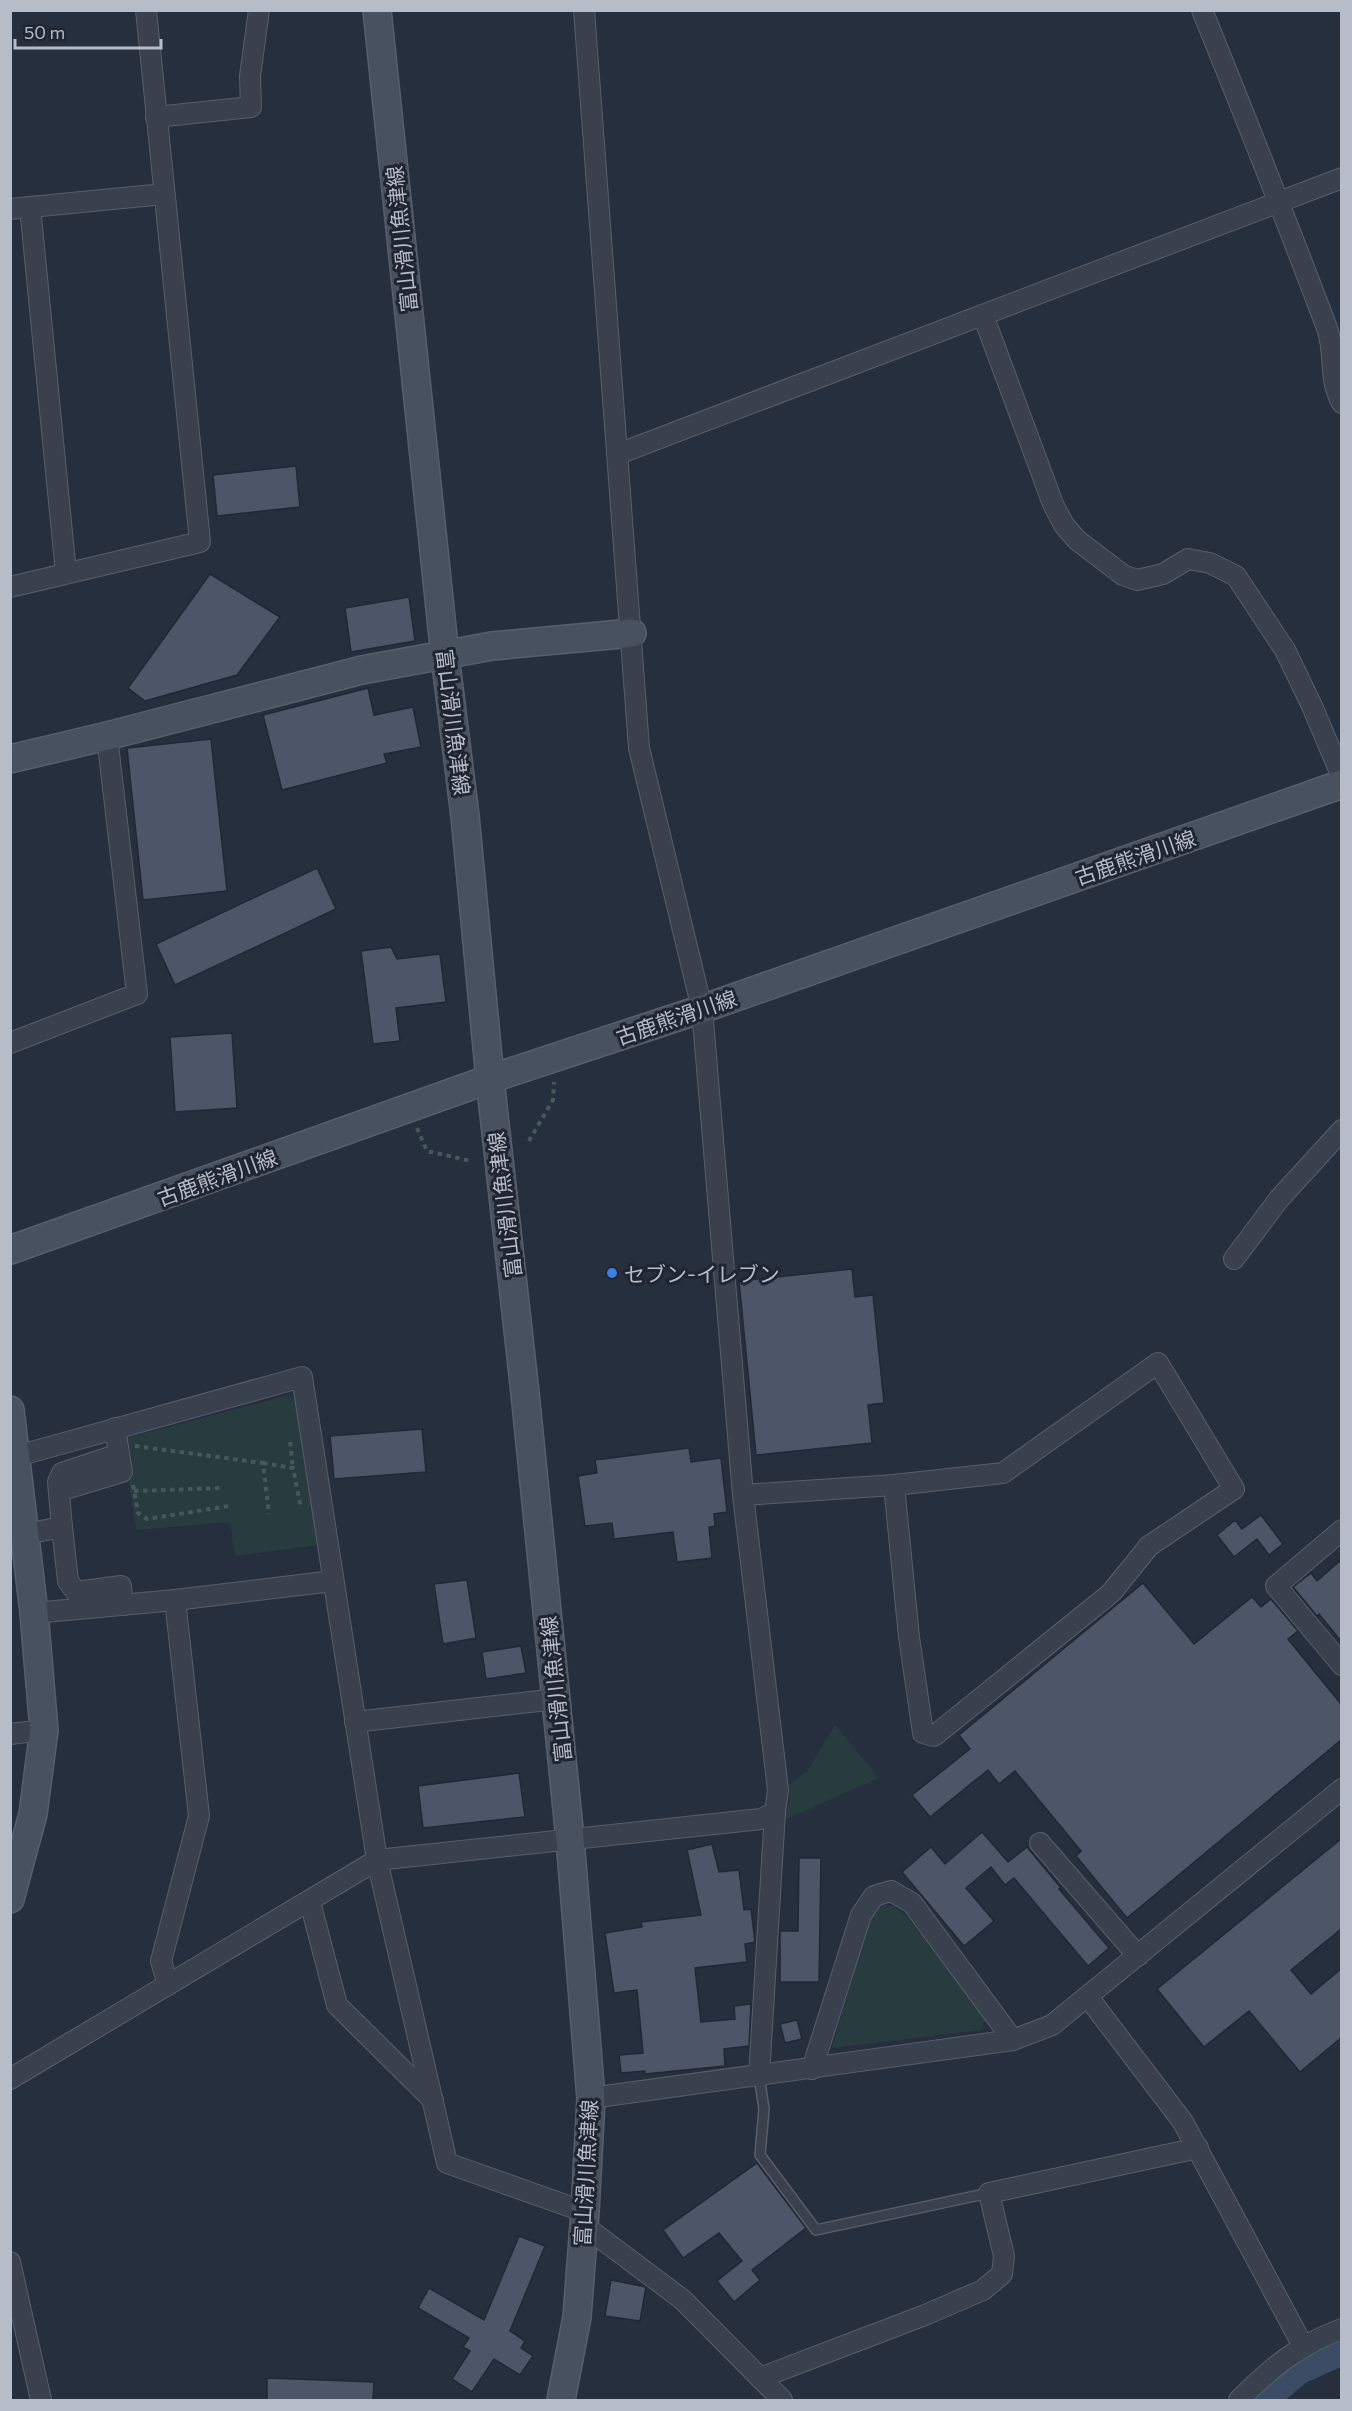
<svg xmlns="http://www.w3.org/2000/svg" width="1352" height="2411" font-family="Commissioner,'Noto Sans JP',sans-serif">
	<rect width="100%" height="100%" fill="#262f3e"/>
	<!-- green -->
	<g fill="#283b3f">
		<polygon points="288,1395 296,1403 320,1545 235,1556 230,1522 136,1530 123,1439"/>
		<polygon points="835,1725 879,1778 782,1821 790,1802 789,1785 807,1771"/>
		<polygon points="881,1904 894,1906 907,1917 986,2015 982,2030 832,2048 872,1912"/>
	</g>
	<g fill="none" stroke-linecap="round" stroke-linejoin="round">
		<!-- river -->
		<polyline stroke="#3d4c65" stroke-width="34" points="1259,2400 1297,2368 1342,2348"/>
	</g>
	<!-- building -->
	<g fill="#4d5666" stroke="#212835" stroke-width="1.5">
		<polygon points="296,466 300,507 217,516 213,475"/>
		<polygon points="210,574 280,617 237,675 145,701 128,688"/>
		<polygon points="409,597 415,641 351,652 345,608"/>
		<polygon points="368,688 374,715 413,707 421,747 384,754 387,763 282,790 263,715"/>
		<polygon points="211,739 227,891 143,900 127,748"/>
		<polygon points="317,868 336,909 175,985 156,944"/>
		<polygon points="391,947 397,959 440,954 446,1002 396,1008 400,1041 373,1044 361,951"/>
		<polygon points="232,1033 237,1108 175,1112 170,1037"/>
		<polygon points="852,1269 855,1297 873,1295 884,1403 868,1405 872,1443 756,1455 739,1281"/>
		<polygon points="422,1429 426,1472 334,1479 330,1436"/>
		<polygon points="689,1448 691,1462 721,1458 727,1512 714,1514 715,1526 709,1527 712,1558 677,1562 673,1532 614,1539 612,1523 585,1526 578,1476 597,1473 595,1460"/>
		<polygon points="1261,1515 1283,1544 1269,1555 1257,1539 1234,1557 1217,1535 1235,1520 1242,1529"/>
		<polygon points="1341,1560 1341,1641 1319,1614 1317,1616 1293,1587 1311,1573 1317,1581"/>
		<polygon points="467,1580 476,1638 443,1644 434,1584"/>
		<polygon points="1143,1583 1194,1644 1252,1597 1261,1607 1271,1599 1298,1631 1288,1639 1341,1704 1341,1740 1127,1918 1076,1856 1081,1851 1015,1771 999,1784 988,1770 930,1817 912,1795 970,1749 959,1735"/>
		<polygon points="521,1646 526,1673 486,1679 482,1652"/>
		<polygon points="519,1773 525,1817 423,1828 418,1786"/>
		<polygon points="982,1832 1008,1862 1027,1847 1061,1888 1059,1889 1109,1948 1088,1966 1014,1878 1005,1885 991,1867 966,1888 994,1921 964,1946 902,1872 931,1847 945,1864"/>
		<polygon points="1341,1839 1341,1929 1291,1970 1311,1994 1341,1969 1341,2038 1300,2072 1249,2011 1204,2047 1157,1989"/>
		<polygon points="712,1844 719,1872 739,1870 744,1910 751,1909 755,1942 745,1944 747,1962 695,1968 701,2022 735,2019 734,2006 751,2004 749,2046 724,2049 725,2066 645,2074 645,2071 621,2073 619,2055 643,2053 637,1990 614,1993 605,1933 642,1927 641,1922 701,1915 687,1850"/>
		<polygon points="799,1858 821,1858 819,1982 780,1982 780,1931 798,1931"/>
		<polygon points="797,2020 802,2039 785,2043 780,2024"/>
		<polygon points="757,2163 806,2228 752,2270 760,2280 734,2302 717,2281 742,2261 719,2233 683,2258 663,2230"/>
		<polygon points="519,2236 545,2246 510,2331 525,2341 521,2348 533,2356 520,2375 494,2359 472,2392 452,2379 470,2351 463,2347 469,2338 418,2308 429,2288 484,2320"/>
		<polygon points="611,2280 646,2287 640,2321 605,2316"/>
		<polygon points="267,2378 374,2382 373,2400 267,2400"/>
	</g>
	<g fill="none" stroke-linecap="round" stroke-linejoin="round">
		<defs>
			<polyline id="lane" points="759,2076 764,2109 760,2155 816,2230 989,2193"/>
			<g id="street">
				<path d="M1202 10C1245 116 1287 222 1327 328 1336 353 1328 379 1342 403"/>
				<polyline points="156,117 251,107 250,76 259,10"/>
				<polyline points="30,207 66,573"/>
				<polyline points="10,209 164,194"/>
				<polyline points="983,315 1053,504 1064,525 1077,540 1123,575 1137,580 1163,574 1188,559 1210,563 1236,576 1285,650 1312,706 1342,777"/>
				<polyline points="618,454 1342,178"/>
				<polyline points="10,587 200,542 146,10"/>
				<polyline points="10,1043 137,994 107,736"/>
				<polyline points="1234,1259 1279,1199 1342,1130"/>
				<polyline points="10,1458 302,1377 377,1860 447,2163 585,2212"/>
				<polyline points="59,1491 122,1472 119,1454"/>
				<polyline points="743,1495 894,1485 1003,1473 1158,1363 1234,1489 1149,1546 1111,1593 934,1736 923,1733 909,1637 894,1485"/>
				<polyline points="62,1527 58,1482 62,1473 119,1454 115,1428"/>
				<polyline points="1342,1530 1276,1586 1342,1665"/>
				<polyline points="25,1534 62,1527 68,1581 76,1592 121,1586 123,1605"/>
				<polyline points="34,1613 175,1600 333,1581"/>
				<polyline points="355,1722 556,1699"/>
				<polyline points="10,1734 44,1730"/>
				<polyline points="1040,1843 1138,1956"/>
				<polyline points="310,1902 337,2005 433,2100"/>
				<polyline points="168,1985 161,1961 199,1816 175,1600"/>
				<polyline points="1088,1997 1183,2122 1303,2346"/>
				<polyline points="812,2069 861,1915 874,1896 891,1891 912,1903 1013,2040"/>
				<polyline points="759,2076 775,1812"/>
				<polyline points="10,2079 377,1860 761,1819 775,1812 778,1790 743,1495 702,1009 639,748 584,10"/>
				<polyline points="591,2098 1013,2040 1052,2025 1342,1789"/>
				<polyline points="583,2225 683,2300 782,2400"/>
				<polyline points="10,2262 41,2400"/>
				<polyline points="760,2378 925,2315 983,2290 1002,2274 1004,2256 989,2193 1198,2148"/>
				<path d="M1239 2400C1271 2368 1298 2345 1342 2329"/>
			</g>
			<g id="secondary">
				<polyline points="377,10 445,656 465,816 490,1079 525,1393 570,1839 591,2098 585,2212 577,2317 561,2400"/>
				<polyline points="10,759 107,736 362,670 492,646 632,633"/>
				<polyline points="10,1250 490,1079 702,1009 1342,784"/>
				<polyline points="10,1410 34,1613 44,1730 33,1814 10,1899"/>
			</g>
		</defs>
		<!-- lane casing -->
		<use href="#lane" stroke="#585f6b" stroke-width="12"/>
		<!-- street casing -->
		<use href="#street" stroke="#585f6b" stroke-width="22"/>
		<!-- secondary casing -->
		<use href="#secondary" stroke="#585f6b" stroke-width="30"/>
		<!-- path -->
		<g stroke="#46585c" stroke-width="4" stroke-dasharray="4.5 4.5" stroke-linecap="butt">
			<polyline points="417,1128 427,1151 471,1161"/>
			<polyline points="529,1141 553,1100 554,1082"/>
			<polyline points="290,1442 293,1468"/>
			<polyline points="135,1446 263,1463 269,1514"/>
			<polyline points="263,1463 293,1468 301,1508"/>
			<polyline points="133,1485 138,1513 147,1519 229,1506"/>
			<polyline points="134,1491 222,1488"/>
		</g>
		<!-- lane -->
		<use href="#lane" stroke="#3a414e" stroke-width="9"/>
		<!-- street -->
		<use href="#street" stroke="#3a414e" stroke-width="20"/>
		<!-- secondary -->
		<use href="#secondary" stroke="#485160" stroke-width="27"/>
	</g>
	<!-- markers -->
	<circle fill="#3f7fe0" stroke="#1f2633" stroke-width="2" cx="612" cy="1273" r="6"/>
	<g text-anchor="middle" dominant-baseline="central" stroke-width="6" stroke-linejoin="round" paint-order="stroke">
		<!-- street labels -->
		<g font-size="21" fill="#b6bdc8" stroke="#1f2633">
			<text transform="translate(401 239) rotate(-96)">富山滑川魚津線</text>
			<text transform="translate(454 722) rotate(83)">富山滑川魚津線</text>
			<text transform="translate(1135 857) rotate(-19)">古鹿熊滑川線</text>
			<text transform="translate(676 1017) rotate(-19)">古鹿熊滑川線</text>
			<text transform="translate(217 1177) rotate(-20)">古鹿熊滑川線</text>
			<text transform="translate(504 1205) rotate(-97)">富山滑川魚津線</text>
			<text transform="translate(555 1689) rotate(-96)">富山滑川魚津線</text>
			<text transform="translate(585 2173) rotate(-87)">富山滑川魚津線</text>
		</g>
		<!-- poi labels -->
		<g font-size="21" fill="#b6bdc8" stroke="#1f2633" text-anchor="start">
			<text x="624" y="1273">セブン-イレブン</text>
		</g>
	</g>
	<!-- border -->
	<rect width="1352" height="2411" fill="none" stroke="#b6bdc8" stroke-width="24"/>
	<!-- scale -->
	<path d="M15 39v9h146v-9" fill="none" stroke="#b6bdc8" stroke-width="3"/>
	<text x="24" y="39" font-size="18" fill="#b6bdc8" stroke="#1f2633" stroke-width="4.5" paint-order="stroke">50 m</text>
</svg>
